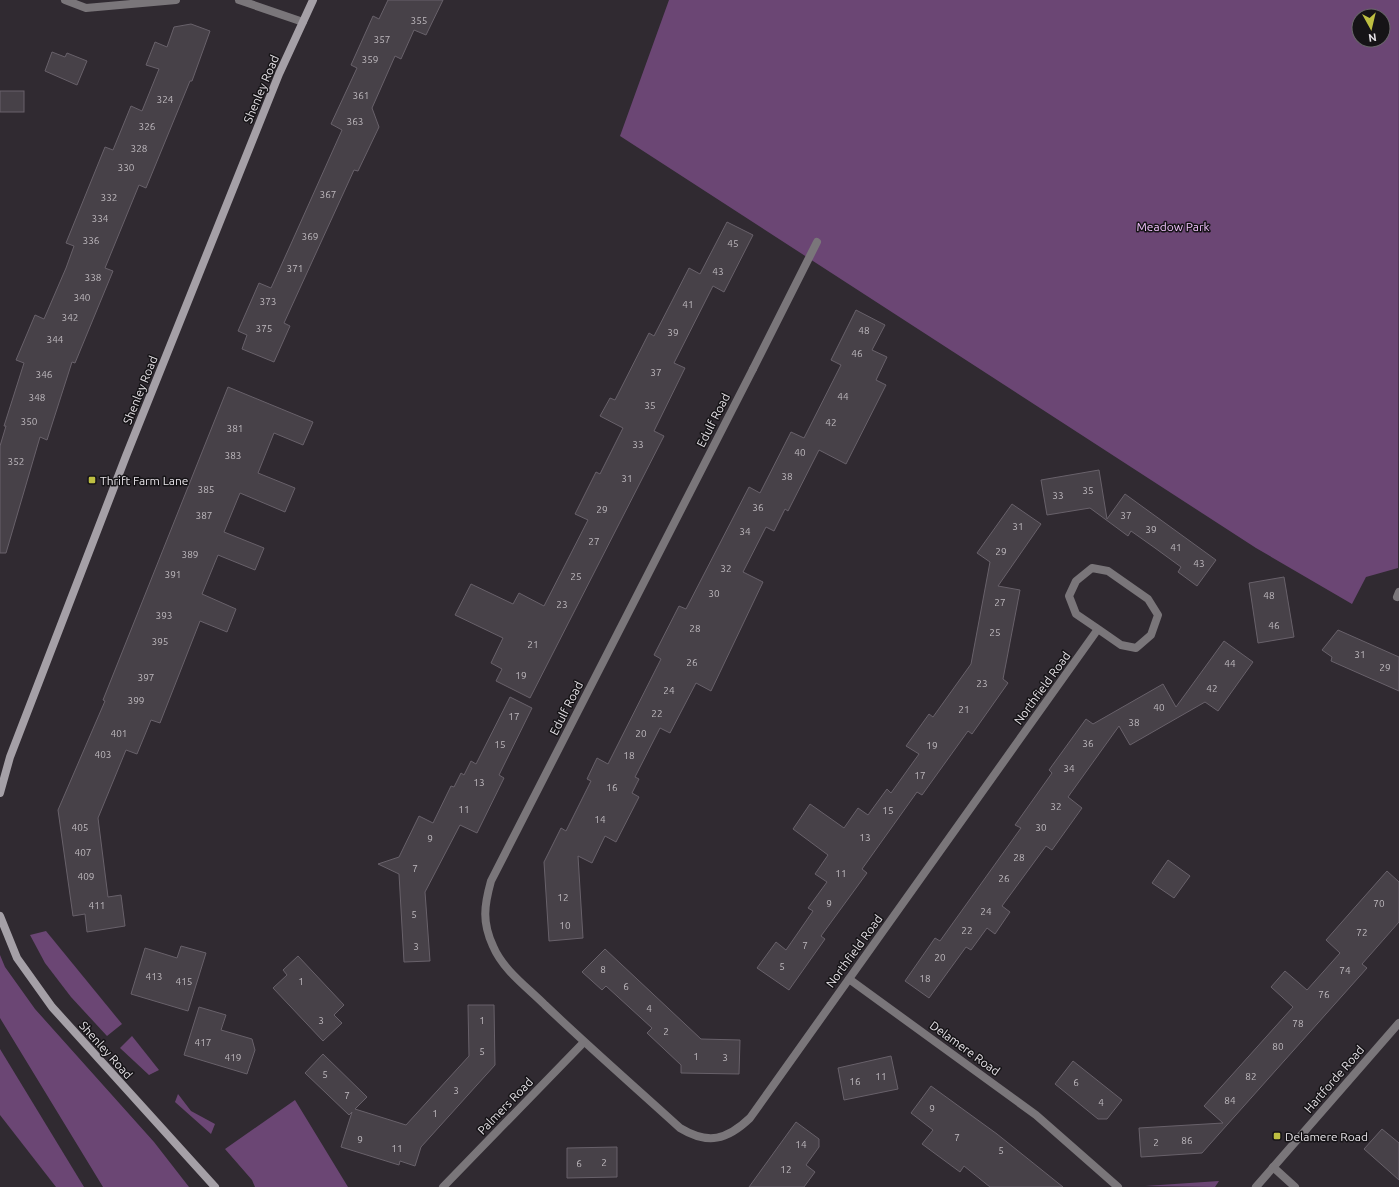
<svg xmlns="http://www.w3.org/2000/svg" width="1399" height="1187" font-family="Ubuntu,sans-serif">
	<rect width="100%" height="100%" fill="#302a31"/>
	<!-- green -->
	<g fill="#6b4674" fill-rule="evenodd">
		<path d="M669 0H1399L1398 568 1366 577 1352 604 1256 548 620 136ZM1359 16H1383V40H1359Z"/>
		<polygon points="46,931 122,1024 107,1036 71,997 45,963 30,935"/>
		<polygon points="0,955 5,967 35,1009 154,1142 189,1187 103,1187 0,1018"/>
		<polygon points="132,1036 159,1070 149,1075 120,1048"/>
		<polygon points="0,1049 84,1187 56,1187 0,1115"/>
		<polygon points="178,1094 191,1111 215,1124 211,1134 175,1102"/>
		<polygon points="295,1100 348,1187 255,1187 252,1180 225,1149"/>
		<polygon points="1219,1181 1215,1187 1145,1186"/>
	</g>
	<!-- building -->
	<g fill="#474148" stroke="#68616a">
		<polygon points="388,0 443,0 426,35 414,30 401,59 395,56 372,108 379,127 358,171 354,170 284,323 290,326 274,362 242,349 247,335 238,331 259,283 271,288 290,246 342,130 331,124 357,68 351,65 373,16 379,19"/>
		<polygon points="191,24 210,31 192,81 190,81 146,188 139,185 105,268 113,271 75,363 72,362 47,440 40,437 6,553 0,553 0,446 6,426 4,426 24,363 16,360 35,315 44,319 66,268 74,246 66,243 105,147 113,150 131,106 142,111 159,69 146,65 155,42 167,47 174,27"/>
		<polygon points="52,52 65,57 67,53 87,61 77,85 45,71"/>
		<rect x="0" y="91" width="24" height="21"/>
		<polygon points="727,222 753,235 724,292 713,286 674,363 685,368 654,431 664,436 530,698 496,681 502,669 491,663 503,638 455,615 471,584 513,604 519,593 544,606 588,520 575,514 596,472 600,474 623,428 600,416 610,398 615,400 649,333 654,336 689,268 700,274"/>
		<polygon points="856,310 885,325 872,350 887,357 876,380 886,385 846,464 819,450 788,511 785,509 774,531 766,527 743,572 763,582 711,691 696,683 670,733 660,728 635,777 639,779 632,793 639,797 616,842 605,836 592,863 578,856 583,938 549,941 544,862 561,828 566,831 591,781 587,779 597,758 608,764 661,659 654,655 679,606 686,609 749,487 760,493 791,432 804,438 841,365 831,360"/>
		<polygon points="228,387 313,422 303,445 274,433 258,473 295,488 285,512 240,493 224,532 264,548 255,570 218,555 202,594 236,609 227,632 200,621 160,723 151,720 137,754 126,750 98,818 108,897 121,895 125,926 87,932 85,914 73,916 58,810 105,701 103,700"/>
		<polygon points="1099,470 1107,519 1125,494 1216,560 1197,586 1178,572 1181,567 1155,548 1131,531 1128,536 1090,508 1047,515 1041,480"/>
		<polygon points="1012,504 1041,524 998,586 1020,590 1003,679 1008,683 972,734 968,731 922,795 917,792 862,869 867,873 821,936 825,939 789,990 757,968 776,942 786,950 813,911 808,908 827,882 815,874 828,855 793,829 810,804 844,828 858,808 868,815 887,789 891,793 919,754 906,746 929,714 933,717 971,664 990,562 977,553"/>
		<polygon points="1284,577 1294,637 1258,643 1249,583"/>
		<polygon points="1338,630 1399,657 1399,691 1331,661 1332,657 1322,650"/>
		<polygon points="1224,641 1253,662 1218,711 1205,702 1130,745 1119,726 1068,797 1082,808 1052,850 1046,846 1002,906 1010,912 995,934 987,928 971,950 966,947 929,998 905,981 935,938 940,941 1021,828 1015,825 1052,773 1049,770 1086,719 1093,724 1163,684 1176,707"/>
		<polygon points="510,697 532,708 499,775 504,778 477,833 460,825 425,892 430,961 404,962 399,874 378,864 399,857 419,816 433,823 451,786 454,787 461,773 464,775 471,761 476,764"/>
		<polygon points="1168,860 1190,876 1174,898 1152,883"/>
		<polygon points="1387,871 1399,882 1399,922 1362,964 1367,968 1202,1153 1141,1157 1139,1128 1223,1123 1204,1106 1293,1007 1271,987 1285,971 1307,990 1340,953 1326,940"/>
		<polygon points="181,946 206,953 188,1011 131,994 145,948 177,958"/>
		<polygon points="605,949 701,1039 740,1040 739,1074 681,1073 681,1065 647,1033 652,1028 606,986 602,990 582,972"/>
		<polygon points="298,956 344,1005 334,1015 342,1023 323,1041 273,988 287,975 283,970"/>
		<polygon points="468,1005 494,1005 495,1065 421,1147 415,1166 400,1161 399,1165 341,1147 352,1112 349,1115 305,1073 323,1054 367,1097 355,1109 406,1125 469,1056"/>
		<polygon points="199,1007 226,1015 221,1030 252,1039 255,1050 247,1074 184,1055"/>
		<polygon points="891,1056 898,1089 844,1100 838,1068"/>
		<polygon points="1073,1061 1122,1100 1107,1119 1098,1119 1055,1084"/>
		<polygon points="931,1086 997,1134 1063,1187 990,1187 964,1166 960,1172 922,1144 933,1130 911,1113"/>
		<polygon points="796,1122 819,1139 819,1147 806,1165 815,1172 804,1187 749,1187"/>
		<polygon points="1382,1129 1399,1143 1399,1180 1364,1149"/>
		<polygon points="617,1147 617,1177 567,1178 567,1148"/>
	</g>
	<g fill="none" stroke-linecap="round" stroke-linejoin="round">
		<!-- lane -->
		<polyline stroke="#7a767a" stroke-width="8" points="753,369 817,242"/>
		<!-- street -->
		<g stroke="#7a767a" stroke-width="8">
			<polyline points="65,0 86,8 176,0"/>
			<polyline points="239,0 303,22"/>
			<path d="M753 369 491 881C484 906 482 922 493 946 503 970 527 987 545 1005 589 1047 635 1087 680 1128 708 1145 727 1140 750 1118L1098 629 1076 614 1069 596 1076 581 1092 568 1108 571 1148 599 1158 615 1151 635 1136 648 1121 645 1098 629"/>
			<polyline points="1397,597 1399,592"/>
			<polyline points="849,979 1036,1115 1118,1187"/>
			<polyline points="1273,1167 1295,1187"/>
			<polyline points="443,1187 584,1042"/>
			<polyline points="1256,1187 1399,1023"/>
		</g>
		<!-- secondary -->
		<g stroke="#a5a0a7" stroke-width="8">
			<polyline points="0,793 10,757 126,456 279,74 313,0"/>
			<polyline points="0,916 17,958 52,1007 215,1187"/>
		</g>
	</g>
	<!-- markers -->
	<g fill="#bebf42" stroke="#161417" stroke-width="1.5">
		<rect x="88" y="476" width="8" height="8" rx="2"/>
		<rect x="1273" y="1132" width="8" height="8" rx="2"/>
	</g>
	<g text-anchor="middle" dominant-baseline="central" stroke-width="3" stroke-linejoin="round" paint-order="stroke">
		<!-- number labels -->
		<g font-size="10" fill="#beb9be">
			<text x="419" y="20">355</text>
			<text x="382" y="39">357</text>
			<text x="370" y="59">359</text>
			<text x="361" y="95">361</text>
			<text x="165" y="99">324</text>
			<text x="355" y="121">363</text>
			<text x="147" y="126">326</text>
			<text x="139" y="148">328</text>
			<text x="126" y="167">330</text>
			<text x="328" y="194">367</text>
			<text x="109" y="197">332</text>
			<text x="100" y="218">334</text>
			<text x="310" y="236">369</text>
			<text x="91" y="240">336</text>
			<text x="733" y="243">45</text>
			<text x="295" y="268">371</text>
			<text x="718" y="271">43</text>
			<text x="93" y="277">338</text>
			<text x="82" y="297">340</text>
			<text x="268" y="301">373</text>
			<text x="688" y="304">41</text>
			<text x="70" y="317">342</text>
			<text x="264" y="328">375</text>
			<text x="864" y="330">48</text>
			<text x="673" y="332">39</text>
			<text x="55" y="339">344</text>
			<text x="857" y="353">46</text>
			<text x="656" y="372">37</text>
			<text x="44" y="374">346</text>
			<text x="843" y="396">44</text>
			<text x="37" y="397">348</text>
			<text x="650" y="405">35</text>
			<text x="29" y="421">350</text>
			<text x="831" y="422">42</text>
			<text x="235" y="428">381</text>
			<text x="638" y="444">33</text>
			<text x="800" y="452">40</text>
			<text x="233" y="455">383</text>
			<text x="16" y="461">352</text>
			<text x="787" y="476">38</text>
			<text x="627" y="478">31</text>
			<text x="206" y="489">385</text>
			<text x="1088" y="490">35</text>
			<text x="1058" y="495">33</text>
			<text x="758" y="507">36</text>
			<text x="602" y="509">29</text>
			<text x="204" y="515">387</text>
			<text x="1126" y="515">37</text>
			<text x="1018" y="526">31</text>
			<text x="1151" y="529">39</text>
			<text x="745" y="531">34</text>
			<text x="594" y="541">27</text>
			<text x="1176" y="547">41</text>
			<text x="1001" y="551">29</text>
			<text x="190" y="554">389</text>
			<text x="1199" y="563">43</text>
			<text x="726" y="568">32</text>
			<text x="173" y="574">391</text>
			<text x="576" y="576">25</text>
			<text x="714" y="593">30</text>
			<text x="1269" y="595">48</text>
			<text x="1000" y="602">27</text>
			<text x="562" y="604">23</text>
			<text x="164" y="615">393</text>
			<text x="1274" y="625">46</text>
			<text x="695" y="628">28</text>
			<text x="995" y="632">25</text>
			<text x="160" y="641">395</text>
			<text x="533" y="644">21</text>
			<text x="1360" y="654">31</text>
			<text x="692" y="662">26</text>
			<text x="1230" y="663">44</text>
			<text x="1385" y="667">29</text>
			<text x="521" y="675">19</text>
			<text x="146" y="677">397</text>
			<text x="982" y="683">23</text>
			<text x="1212" y="688">42</text>
			<text x="669" y="690">24</text>
			<text x="136" y="700">399</text>
			<text x="1159" y="707">40</text>
			<text x="964" y="709">21</text>
			<text x="657" y="713">22</text>
			<text x="514" y="716">17</text>
			<text x="1134" y="722">38</text>
			<text x="119" y="733">401</text>
			<text x="641" y="733">20</text>
			<text x="1088" y="743">36</text>
			<text x="500" y="744">15</text>
			<text x="932" y="745">19</text>
			<text x="103" y="754">403</text>
			<text x="629" y="755">18</text>
			<text x="1069" y="768">34</text>
			<text x="920" y="775">17</text>
			<text x="479" y="782">13</text>
			<text x="612" y="787">16</text>
			<text x="1056" y="806">32</text>
			<text x="464" y="809">11</text>
			<text x="888" y="810">15</text>
			<text x="600" y="819">14</text>
			<text x="80" y="827">405</text>
			<text x="1041" y="827">30</text>
			<text x="865" y="837">13</text>
			<text x="430" y="838">9</text>
			<text x="83" y="852">407</text>
			<text x="1019" y="857">28</text>
			<text x="415" y="868">7</text>
			<text x="841" y="873">11</text>
			<text x="86" y="876">409</text>
			<text x="1004" y="878">26</text>
			<text x="563" y="897">12</text>
			<text x="829" y="903">9</text>
			<text x="1379" y="903">70</text>
			<text x="97" y="905">411</text>
			<text x="986" y="911">24</text>
			<text x="414" y="914">5</text>
			<text x="565" y="925">10</text>
			<text x="967" y="930">22</text>
			<text x="1362" y="932">72</text>
			<text x="805" y="945">7</text>
			<text x="416" y="946">3</text>
			<text x="940" y="957">20</text>
			<text x="782" y="966">5</text>
			<text x="603" y="969">8</text>
			<text x="1345" y="970">74</text>
			<text x="154" y="976">413</text>
			<text x="925" y="978">18</text>
			<text x="184" y="981">415</text>
			<text x="301" y="981">1</text>
			<text x="626" y="986">6</text>
			<text x="1324" y="994">76</text>
			<text x="649" y="1008">4</text>
			<text x="321" y="1020">3</text>
			<text x="482" y="1020">1</text>
			<text x="1298" y="1023">78</text>
			<text x="666" y="1031">2</text>
			<text x="203" y="1042">417</text>
			<text x="1278" y="1046">80</text>
			<text x="482" y="1051">5</text>
			<text x="696" y="1056">1</text>
			<text x="233" y="1057">419</text>
			<text x="725" y="1057">3</text>
			<text x="325" y="1074">5</text>
			<text x="881" y="1076">11</text>
			<text x="1251" y="1076">82</text>
			<text x="855" y="1081">16</text>
			<text x="1076" y="1082">6</text>
			<text x="456" y="1090">3</text>
			<text x="347" y="1095">7</text>
			<text x="1230" y="1100">84</text>
			<text x="1101" y="1102">4</text>
			<text x="932" y="1108">9</text>
			<text x="435" y="1113">1</text>
			<text x="957" y="1137">7</text>
			<text x="360" y="1139">9</text>
			<text x="1187" y="1140">86</text>
			<text x="1156" y="1142">2</text>
			<text x="801" y="1144">14</text>
			<text x="397" y="1148">11</text>
			<text x="1001" y="1150">5</text>
			<text x="604" y="1162">2</text>
			<text x="579" y="1163">6</text>
			<text x="786" y="1169">12</text>
		</g>
		<!-- street labels -->
		<g font-size="12" fill="#e5e1e6" stroke="#161417">
			<text transform="translate(261 89) rotate(-67)">Shenley Road</text>
			<text transform="translate(140 390) rotate(-68)">Shenley Road</text>
			<text transform="translate(713 420) rotate(-63)">Edulf Road</text>
			<text transform="translate(1042 688) rotate(-54)">Northfield Road</text>
			<text transform="translate(566 708) rotate(-63)">Edulf Road</text>
			<text transform="translate(854 951) rotate(-54)">Northfield Road</text>
			<text transform="translate(965 1048) rotate(36)">Delamere Road</text>
			<text transform="translate(106 1050) rotate(48)">Shenley Road</text>
			<text transform="translate(1334 1079) rotate(-49)">Hartforde Road</text>
			<text transform="translate(505 1106) rotate(-46)">Palmers Road</text>
		</g>
		<!-- park labels -->
		<g font-size="12" fill="#f1c2fc" stroke="#161417">
			<text x="1173" y="226">Meadow Park</text>
		</g>
		<!-- poi labels -->
		<g font-size="12" fill="#e5e1e6" stroke="#161417" text-anchor="start">
			<text x="100" y="480">Thrift Farm Lane</text>
			<text x="1285" y="1136">Delamere Road</text>
		</g>
	</g>
	<!-- north arrow -->
	<g transform="translate(1371 28) rotate(172)"><circle r="19" fill="#161417" stroke="#69666a"/>
	<path d="M0-3L7 15L0 10L-7 15Z" fill="#bebf42"/>
	<text y="-6" font-size="11" font-weight="bold" text-anchor="middle" fill="#e5e1e6">N</text>
	</g>
</svg>
